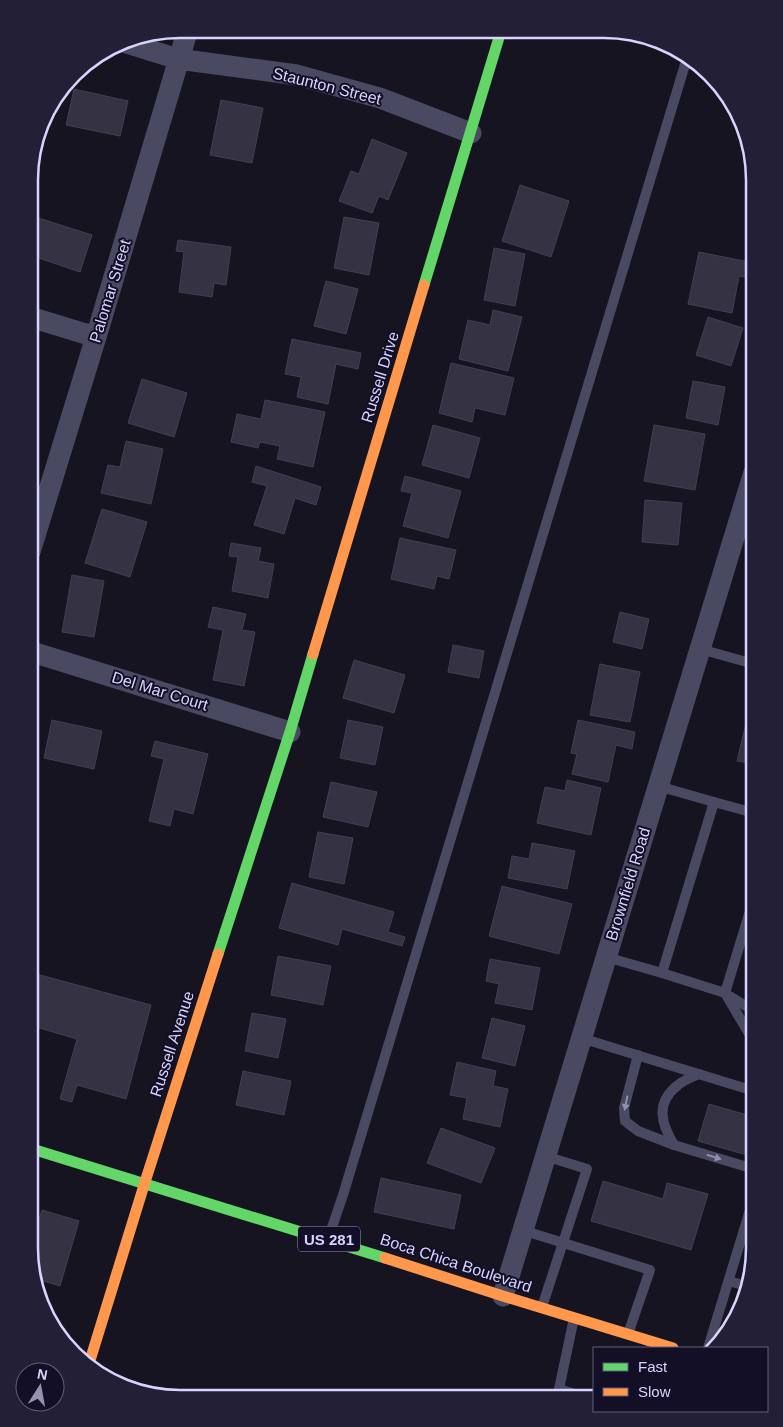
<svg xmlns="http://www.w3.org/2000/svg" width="783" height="1427" font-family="Arial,sans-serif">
	<rect width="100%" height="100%" fill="#161421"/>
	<!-- building -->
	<g fill="#343243" stroke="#433f54">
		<polygon points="74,89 128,101 120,136 66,125"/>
		<polygon points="60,93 51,118 43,116 44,112"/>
		<polygon points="221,100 263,108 252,163 210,155"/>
		<polygon points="372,139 407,153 388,200 379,196 372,213 339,201 351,171 359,174"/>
		<polygon points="520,185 569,201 551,257 502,241"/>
		<polygon points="35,217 92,235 80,272 30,255 30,233"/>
		<polygon points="344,217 379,223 369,275 334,268"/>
		<polygon points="178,240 231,247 226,285 214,283 212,297 179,292 184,252 176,251"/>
		<polygon points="494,248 525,254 515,306 484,300"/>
		<polygon points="699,252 754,263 754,279 739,276 732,313 688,304"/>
		<polygon points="326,281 358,289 346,334 314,326"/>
		<polygon points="493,310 522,317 508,371 459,359 468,320 490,325"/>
		<polygon points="708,317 743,328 731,366 696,355"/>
		<polygon points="292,339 361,353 358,369 336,364 328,404 297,397 301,377 285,374"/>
		<polygon points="451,363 514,378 505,415 475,408 472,422 439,413"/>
		<polygon points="142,379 187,393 174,437 128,423"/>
		<polygon points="693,381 725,387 718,425 686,418"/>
		<polygon points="265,400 325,412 313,467 277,459 280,446 260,442 258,448 231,442 237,414 261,419"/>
		<polygon points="433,425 480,438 469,478 422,465"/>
		<polygon points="654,425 705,434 695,490 644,481"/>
		<polygon points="126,441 163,449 151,504 101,493 108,465 120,467"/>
		<polygon points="256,466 321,487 316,505 295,498 284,534 254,525 267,486 252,482"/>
		<polygon points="405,476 461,491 448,538 403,526 412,493 401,491"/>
		<polygon points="645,500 682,503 678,545 642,542"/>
		<polygon points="102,509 147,522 130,577 85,563"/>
		<polygon points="400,538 456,550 449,579 437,576 434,589 391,579"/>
		<polygon points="231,543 261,548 258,561 274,564 268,598 232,591 238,557 229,556"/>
		<polygon points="72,575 104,581 94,637 62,632"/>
		<polygon points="213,607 246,614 242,630 255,632 244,686 213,680 223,630 208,627"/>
		<polygon points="620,612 649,619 642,649 613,642"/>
		<polygon points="453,645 484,651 479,678 448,672"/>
		<polygon points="354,660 405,675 394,713 343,698"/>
		<polygon points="600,664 640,672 630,722 590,715"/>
		<polygon points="748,715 754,716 754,764 737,761"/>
		<polygon points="29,719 33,720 29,732"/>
		<polygon points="52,720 102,731 94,769 44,758"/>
		<polygon points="348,720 383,727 375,765 340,758"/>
		<polygon points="578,720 635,732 632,749 616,745 608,782 572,774 577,754 571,753"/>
		<polygon points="155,741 208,754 193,814 174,809 170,826 149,821 164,759 151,756"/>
		<polygon points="567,780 601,788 591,835 537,823 545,787 565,791"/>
		<polygon points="331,782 377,792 368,827 323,817"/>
		<polygon points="318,832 353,838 344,884 309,877"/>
		<polygon points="532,843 575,851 567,889 508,878 512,856 529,859"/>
		<polygon points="292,883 394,912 388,932 405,937 402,946 342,929 338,945 279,928"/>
		<polygon points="502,886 572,904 559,954 489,936"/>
		<polygon points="278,956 331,966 323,1005 271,995"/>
		<polygon points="490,959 540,968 532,1010 495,1003 499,984 486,981"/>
		<polygon points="29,972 151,1005 126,1099 77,1085 72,1102 60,1099 77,1039 29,1025"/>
		<polygon points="252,1013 286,1019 278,1058 245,1051"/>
		<polygon points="492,1018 525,1026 515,1066 482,1058"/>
		<polygon points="457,1062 496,1071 493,1086 508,1089 500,1127 463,1119 467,1098 450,1095"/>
		<polygon points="243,1071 291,1081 284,1115 236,1105"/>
		<polygon points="709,1104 754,1117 754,1157 698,1141"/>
		<polygon points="441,1128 495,1148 481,1183 427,1163"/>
		<polygon points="381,1178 461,1195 454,1229 374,1212"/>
		<polygon points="603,1181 663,1199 667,1183 708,1194 691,1250 591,1221"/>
		<polygon points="42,1210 79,1221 60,1286 37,1279 35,1286 29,1251"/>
		<polygon points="754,1259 746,1296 739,1311"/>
	</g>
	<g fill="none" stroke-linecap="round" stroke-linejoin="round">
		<!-- lane -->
		<g stroke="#4a4962" stroke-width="10">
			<polyline points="700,649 754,664"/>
			<polyline points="749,663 754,643"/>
			<polyline points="658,786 714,802"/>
			<polyline points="754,898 725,993 662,973 714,802 754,813"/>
			<polyline points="606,957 662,973"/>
			<polyline points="725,993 748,1032 754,1036"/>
			<polyline points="726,994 754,1011"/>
			<polyline points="581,1038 754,1091"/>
			<polyline points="638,1055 624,1108 625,1121 638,1131 674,1145 754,1169"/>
			<path d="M674 1145C661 1123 655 1103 678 1085 684 1080 692 1077 699 1074"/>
			<polyline points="522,1230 650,1270 628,1334"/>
			<polyline points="328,1239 343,1195 687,58"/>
			<polyline points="729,1281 746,1286"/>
			<polyline points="542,1307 587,1169 545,1156"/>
			<polyline points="708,1348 750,1210 754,1212"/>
			<polyline points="559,1389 587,1398"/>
			<polyline points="555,1398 559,1389 574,1318"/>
		</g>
		<!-- street -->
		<g stroke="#4a4962" stroke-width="21">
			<polyline points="120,41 178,59 297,75 380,98 471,133"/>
			<polyline points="30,317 96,337"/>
			<polyline points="30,552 96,337 188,29"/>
			<polyline points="29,651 290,732"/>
			<polyline points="503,1296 754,472"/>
		</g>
		<!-- fast -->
		<g stroke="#63d668" stroke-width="11">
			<polyline points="424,285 501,31"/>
			<polyline points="218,954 290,732 313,654"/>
			<polyline points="29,1148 385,1258"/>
		</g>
		<!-- slow -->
		<g stroke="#ff974d" stroke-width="11">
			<polyline points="313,654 424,285"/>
			<polyline points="385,1258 503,1296 673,1348"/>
			<polyline points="88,1367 145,1182 218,954"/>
		</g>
	</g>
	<!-- one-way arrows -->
	<defs><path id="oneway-solid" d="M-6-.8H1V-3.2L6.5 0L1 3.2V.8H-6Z" transform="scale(1.25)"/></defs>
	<g fill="#928eb0">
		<use href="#oneway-solid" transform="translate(626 1103) rotate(101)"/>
		<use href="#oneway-solid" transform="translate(714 1157) rotate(17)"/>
	</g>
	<g text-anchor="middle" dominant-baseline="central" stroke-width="4" stroke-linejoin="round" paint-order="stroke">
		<!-- shield labels -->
		<rect fill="#130f26" stroke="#9e99be" stroke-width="1" x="298" y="1226.5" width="62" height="25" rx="4"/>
		<g font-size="15" font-weight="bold" fill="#d9d4ff">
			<text x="329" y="1239">US 281</text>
		</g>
		<!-- street labels -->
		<g font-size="16" fill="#d9d4ff" stroke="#130f26">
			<text transform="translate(327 86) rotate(14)">Staunton Street</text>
			<text transform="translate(110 291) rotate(-73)">Palomar Street</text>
			<text transform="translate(380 377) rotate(-73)">Russell Drive</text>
			<text transform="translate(160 691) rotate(17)">Del Mar Court</text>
			<text transform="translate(628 884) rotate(-73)">Brownfield Road</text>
			<text transform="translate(172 1044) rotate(-72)">Russell Avenue</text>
			<text transform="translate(456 1263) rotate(18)">Boca Chica Boulevard</text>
		</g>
	</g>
	<!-- crop -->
	<path d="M0 0H783V1427H0ZM180 38H604A142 142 0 0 1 746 180V1248A142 142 0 0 1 604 1390H180A142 142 0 0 1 38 1248V180A142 142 0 0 1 180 38Z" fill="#231f37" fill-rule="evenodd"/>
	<path fill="none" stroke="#d9d4ff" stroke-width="2.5" d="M180 38H604A142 142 0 0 1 746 180V1248A142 142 0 0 1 604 1390H180A142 142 0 0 1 38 1248V180A142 142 0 0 1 180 38Z"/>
	<!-- legend -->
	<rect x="593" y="1347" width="175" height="65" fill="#130f26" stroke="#625e7d"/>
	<rect x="603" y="1363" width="25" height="8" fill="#63d668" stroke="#625e7d"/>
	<text x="638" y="1372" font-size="15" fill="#d9d4ff">Fast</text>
	<rect x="603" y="1388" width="25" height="8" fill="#ff974d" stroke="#625e7d"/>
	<text x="638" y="1397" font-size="15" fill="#d9d4ff">Slow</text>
	<!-- north arrow -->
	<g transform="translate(40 1387) rotate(11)"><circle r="24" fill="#130f26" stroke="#625e7d"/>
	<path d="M0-4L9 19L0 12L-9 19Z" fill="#9591b1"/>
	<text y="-8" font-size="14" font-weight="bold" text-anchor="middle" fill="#d9d4ff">N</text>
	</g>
</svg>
